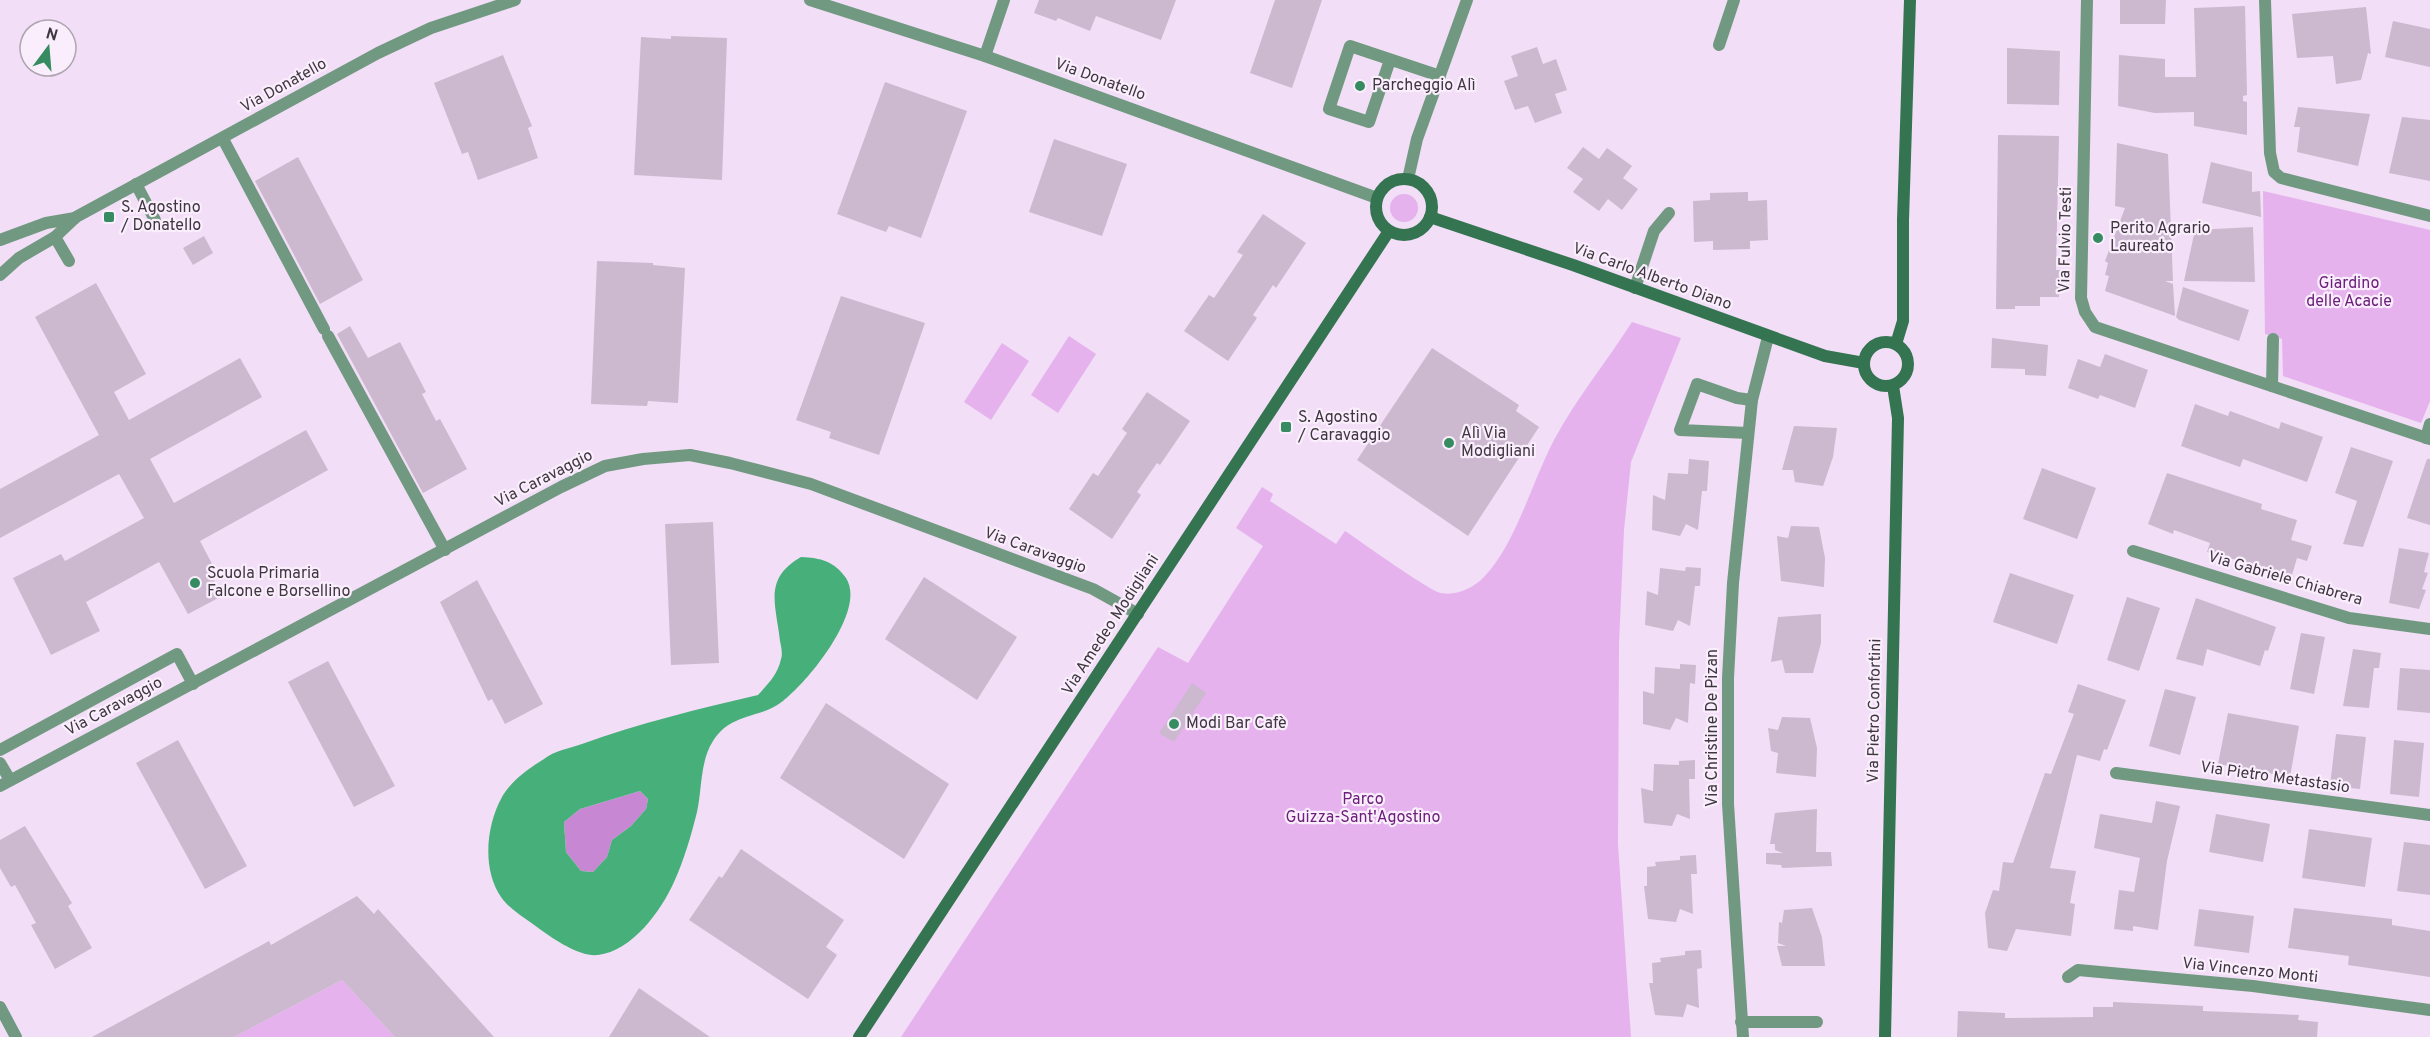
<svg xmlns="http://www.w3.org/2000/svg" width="2430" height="1037" font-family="Overpass,sans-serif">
	<rect width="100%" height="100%" fill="#f2def6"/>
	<!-- green -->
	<g fill="#e5b2ee">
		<polygon points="2263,191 2430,230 2430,401 2421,423 2283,376 2282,339 2265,334"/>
		<circle cx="1404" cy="208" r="14"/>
		<path d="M1632 322 1681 338 1631 462 1624 530 1619 644 1618 844 1631 1037H901L1158 647 1188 663 1263 546 1236 528 1262 487 1273 494 1270 501 1336 544 1345 531C1360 541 1431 592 1441 593 1456 596 1473 588 1483 578 1516 544 1531 484 1554 440 1576 399 1607 361 1632 322Z"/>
		<polygon points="1069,336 1096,354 1058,413 1031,395"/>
		<polygon points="1002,343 1029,361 991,420 964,402"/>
		<polygon points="342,980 395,1037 234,1037"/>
	</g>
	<!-- forest -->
	<polygon fill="#c787d3" points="640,791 648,799 646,809 631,826 612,840 607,857 593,872 581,871 566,852 564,822 580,809"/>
	<!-- water -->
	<path fill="#47b07a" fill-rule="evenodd" d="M801 557C821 558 834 561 846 578 867 610 808 682 783 701 761 719 731 712 713 741 700 761 702 790 697 812 691 836 684 860 674 882 661 911 632 951 598 955 580 957 555 940 541 930 528 920 511 911 501 897 482 869 486 826 502 797 511 781 528 769 544 759 554 751 570 748 582 744 639 723 699 709 758 695 768 684 778 674 781 659 783 654 781 646 780 641 776 604 763 579 801 557ZM640 791 648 799 646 809 631 826 612 840 607 857 593 872 581 871 566 852 564 822 580 809Z"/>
	<!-- building -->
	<g fill="#ccb9d0">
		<polygon points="1039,0 1176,0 1161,40 1096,16 1090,31 1058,18 1056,21 1034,13"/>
		<polygon points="1275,0 1322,0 1292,88 1250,73"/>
		<polygon points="2120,0 2166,0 2165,24 2120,24"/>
		<polygon points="2245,6 2247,95 2243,96 2243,101 2247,102 2247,135 2194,126 2194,112 2155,113 2118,106 2119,55 2165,59 2165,77 2196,77 2194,8"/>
		<polygon points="2366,7 2371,54 2368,53 2361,80 2336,84 2333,56 2297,58 2292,14"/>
		<polygon points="2393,21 2430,29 2430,67 2385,57"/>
		<polygon points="671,36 727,38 722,180 634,175 641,37 671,39"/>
		<polygon points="1537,47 1543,64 1556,59 1567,90 1555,94 1562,113 1535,123 1528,106 1515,110 1504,81 1518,76 1511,56"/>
		<polygon points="2007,48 2060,51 2059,105 2007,104"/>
		<polygon points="503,55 532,126 528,128 538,158 478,180 468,152 462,154 434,83"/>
		<polygon points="885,82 967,111 921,238 889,226 886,232 837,214"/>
		<polygon points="2298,107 2370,114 2358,166 2297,152 2300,127 2294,127"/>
		<polygon points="2402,117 2430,120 2430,181 2389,173"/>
		<polygon points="1998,135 2059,136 2056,270 2061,270 2059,297 2040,297 2040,306 2015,306 2015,309 1996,309"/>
		<polygon points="1054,139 1127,164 1102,236 1029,212"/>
		<polygon points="2117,143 2168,154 2173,281 2165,281 2173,284 2175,316 2105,291 2109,276 2105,275 2108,263 2105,261 2125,208 2115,206"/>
		<polygon points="1583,147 1599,159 1607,148 1632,166 1623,178 1638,189 1622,210 1608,199 1599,211 1573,192 1583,179 1567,168"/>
		<polygon points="298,157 363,280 320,304 255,181"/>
		<polygon points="2211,162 2252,172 2252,192 2260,191 2261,217 2202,203"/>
		<polygon points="1748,192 1748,201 1767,200 1768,240 1750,241 1750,249 1713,250 1713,241 1694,242 1693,201 1710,200 1710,193"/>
		<polygon points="1263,214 1306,243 1276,288 1273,285 1253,315 1257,318 1228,361 1184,331 1209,295 1214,298 1243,255 1237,252"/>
		<polygon points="2253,227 2255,282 2184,281 2195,230"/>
		<polygon points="204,236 213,253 193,265 183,248"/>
		<polygon points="597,261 653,263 653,265 685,268 678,403 648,401 647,406 591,404"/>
		<polygon points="96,283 146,374 114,392 129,420 240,358 262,397 150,459 174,503 306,430 328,470 200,541 218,575 213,578 222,596 188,614 159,562 86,602 100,631 51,655 13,578 61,554 65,561 144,518 119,474 0,538 0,489 99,435 35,317"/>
		<polygon points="2183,287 2249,310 2239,341 2179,320 2176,317"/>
		<polygon points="841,296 925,323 879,455 829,438 831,432 796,420"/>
		<polygon points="350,326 368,358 400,342 426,392 422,394 436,421 440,419 467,469 423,493 337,334"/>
		<polygon points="1992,338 2048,345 2046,376 2025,375 2025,369 1991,368"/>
		<polygon points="1432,348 1519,405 1516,411 1539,427 1468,536 1357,460"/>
		<polygon points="2105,354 2148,370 2135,408 2100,395 2098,399 2068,388 2078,359 2100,367"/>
		<polygon points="1147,392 1190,421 1160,465 1157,463 1137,492 1141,495 1112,539 1069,509 1093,473 1098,476 1127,433 1122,429"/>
		<polygon points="2195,404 2228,416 2230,411 2279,429 2281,422 2323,437 2307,482 2243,459 2240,467 2181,446"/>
		<polygon points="1794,426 1837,428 1833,457 1823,486 1795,482 1793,470 1782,470"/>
		<polygon points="2351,447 2393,461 2363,547 2343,544 2357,501 2335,493"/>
		<polygon points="1689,459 1709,461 1707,491 1702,491 1698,530 1686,524 1680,536 1652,530 1653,495 1665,500 1668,473 1688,474"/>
		<polygon points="2427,459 2430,459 2430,525 2407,518"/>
		<polygon points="2042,468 2096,488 2077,539 2023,519"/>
		<polygon points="2167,473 2262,504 2261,509 2297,520 2291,540 2312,546 2307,561 2297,558 2292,575 2207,552 2210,543 2174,530 2173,534 2148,524"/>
		<polygon points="713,522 719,663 671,665 665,524"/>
		<polygon points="1791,526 1819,527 1825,558 1824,587 1781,581 1777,536 1788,538"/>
		<polygon points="2399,548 2429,553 2424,572 2428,573 2422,589 2426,590 2419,609 2389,603"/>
		<polygon points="1686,567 1701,568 1700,586 1695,586 1690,626 1678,620 1673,631 1645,625 1647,591 1658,595 1660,568 1685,571"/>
		<polygon points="2010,573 2074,595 2057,644 1993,622"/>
		<polygon points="924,577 1017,637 977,700 885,639"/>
		<polygon points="477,580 543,704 505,724 492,699 488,701 440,602"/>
		<polygon points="2127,597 2160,608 2139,671 2107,660"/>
		<polygon points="2196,598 2276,627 2268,651 2265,650 2260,666 2207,649 2203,666 2176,659"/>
		<polygon points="1821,614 1821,643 1813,673 1785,673 1782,660 1771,662 1778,617"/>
		<polygon points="2301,633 2325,637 2314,694 2290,689"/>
		<polygon points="2353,649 2381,653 2379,668 2374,668 2369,708 2343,706"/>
		<polygon points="328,661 395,786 354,807 288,682"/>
		<polygon points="1680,664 1696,665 1695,684 1690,683 1688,723 1676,718 1670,730 1643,724 1643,691 1654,694 1655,667 1680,669"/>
		<polygon points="2400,668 2430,670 2430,713 2397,710"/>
		<polygon points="1192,683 1206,693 1174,742 1159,733"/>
		<polygon points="2078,684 2126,700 2107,750 2104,749 2100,761 2077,755 2050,868 2076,871 2070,903 2075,904 2071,936 2016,929 2007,951 1988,948 1985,913 1993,890 1999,891 2003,862 2013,863 2045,773 2051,774 2074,714 2068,712"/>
		<polygon points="2165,689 2196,697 2180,755 2149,746"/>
		<polygon points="826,703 949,784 904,859 780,778"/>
		<polygon points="2228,713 2299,726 2290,777 2218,764"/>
		<polygon points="1782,717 1810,718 1817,748 1816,777 1776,773 1778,753 1771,751 1768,728 1778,730"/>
		<polygon points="2336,734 2366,737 2360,789 2330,786"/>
		<polygon points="178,740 247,866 205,889 136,763"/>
		<polygon points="2394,740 2424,743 2419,797 2390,794"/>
		<polygon points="1695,760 1695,779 1689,779 1690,819 1677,814 1672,826 1644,823 1641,788 1653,791 1654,764 1679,765 1679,761"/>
		<polygon points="2156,801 2180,806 2167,861 2158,930 2133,926 2133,931 2114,929 2119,890 2134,892 2140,858 2094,848 2100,814 2152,823"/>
		<polygon points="1817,809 1816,852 1831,852 1832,866 1782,868 1781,865 1766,864 1766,853 1783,853 1775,850 1775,844 1770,844 1775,813"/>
		<polygon points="2216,814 2270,824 2263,862 2209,852"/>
		<polygon points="25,826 72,903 68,906 92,948 55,969 31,925 36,923 15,885 11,887 0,868 0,840"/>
		<polygon points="2309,829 2372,838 2365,887 2302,878"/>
		<polygon points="2404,842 2430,845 2430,895 2397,891"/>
		<polygon points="741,849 844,920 826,947 837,955 808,999 689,920 719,876 722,878"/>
		<polygon points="1696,855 1697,874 1691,874 1693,914 1680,909 1676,922 1648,919 1644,886 1647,886 1647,867 1656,866 1655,862 1680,860 1680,856"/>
		<polygon points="357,896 374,914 378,909 494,1037 395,1037 342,980 234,1037 92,1037 269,941 271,945"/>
		<polygon points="1812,908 1822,937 1825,966 1782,966 1777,946 1786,946 1778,943 1779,922 1782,923 1784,910"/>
		<polygon points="2294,908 2392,919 2392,925 2430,931 2430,977 2348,965 2349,956 2288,948"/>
		<polygon points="2199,909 2254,916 2249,953 2194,946"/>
		<polygon points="1701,950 1702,968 1697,969 1699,1008 1687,1004 1683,1017 1655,1015 1649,983 1653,983 1652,963 1661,962 1660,958 1685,955 1685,951"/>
		<polygon points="639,988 710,1037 609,1037"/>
		<polygon points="2113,1002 2203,1006 2203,1011 2299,1015 2298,1020 2318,1022 2317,1037 1957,1037 1958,1011 2005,1013 2005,1018 2093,1017 2093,1007 2113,1007"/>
	</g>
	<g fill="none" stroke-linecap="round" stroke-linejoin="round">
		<!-- lane -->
		<g stroke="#719981" stroke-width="12">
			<path d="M1390 60 1369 122 1329 109 1350 46C1380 56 1410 66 1440 76"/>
			<polyline points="223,139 324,329"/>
			<polyline points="136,184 155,220"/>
			<polyline points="55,237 69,261"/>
			<polyline points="1635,288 1654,231 1669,213"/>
			<polyline points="328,336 445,550"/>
			<polyline points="1748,433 1680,430 1697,384 1737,398 1752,400"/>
			<polyline points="2426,438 2430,424"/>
			<polyline points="0,750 177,654 193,684"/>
			<polyline points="0,763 10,780"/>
			<polyline points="1741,1022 1817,1022"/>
		</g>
		<!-- street -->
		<g stroke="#719981" stroke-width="12">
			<polyline points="810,0 985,56 1377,198"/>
			<polyline points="2087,0 2081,298 2085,312 2095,327 2430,439"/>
			<polyline points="2265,0 2270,153 2274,172 2281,178 2430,216"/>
			<polyline points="1719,45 1734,0"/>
			<polyline points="985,56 1004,0"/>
			<polyline points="1408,179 1417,139 1467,0"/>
			<polyline points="0,240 46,223 75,218"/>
			<polyline points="0,275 19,258 55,237 76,217 378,53 431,28 515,0"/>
			<polyline points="2272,386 2273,339"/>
			<polyline points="2133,551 2349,618 2430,629"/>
			<polyline points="2116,773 2430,815"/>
			<polyline points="0,786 561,487 605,466 643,459 690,455 730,463 811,484 1093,589 1138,614"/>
			<polyline points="2068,977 2078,970 2253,986 2430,1010"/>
			<polyline points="0,1007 16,1037"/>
			<polyline points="1743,1037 1728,804 1728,678 1733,583 1752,400 1768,337"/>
		</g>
		<!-- secondary -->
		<g stroke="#347451" stroke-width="12">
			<circle cx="1404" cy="207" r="28"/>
			<polyline points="1430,217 1573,265 1825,356 1864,363"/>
			<circle cx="1886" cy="364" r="22"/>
			<polyline points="1896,344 1903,321 1903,220 1910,0"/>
			<polyline points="859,1037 1389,231"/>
			<polyline points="1885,1037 1898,418 1893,386"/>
		</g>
	</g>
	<!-- markers -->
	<g fill="#368c60" stroke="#faeefd" stroke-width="2">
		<circle cx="1360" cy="86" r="6"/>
		<rect x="103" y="211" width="12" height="12" rx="3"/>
		<circle cx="2098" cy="238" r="6"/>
		<rect x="1280" y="421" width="12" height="12" rx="3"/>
		<circle cx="1449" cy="443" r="6"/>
		<circle cx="195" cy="583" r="6"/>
		<circle cx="1174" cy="724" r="6"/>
	</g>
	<g text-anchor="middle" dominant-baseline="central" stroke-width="4.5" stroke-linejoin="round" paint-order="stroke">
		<!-- street labels -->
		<g font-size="16" fill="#3f3740" stroke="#faeefd">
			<text transform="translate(1100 80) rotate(20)">Via Donatello</text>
			<text transform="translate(284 86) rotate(-29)">Via Donatello</text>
			<text transform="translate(2066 240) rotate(-89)">Via Fulvio Testi</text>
			<text transform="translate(1652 277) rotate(20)">Via Carlo Alberto Diano</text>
			<text transform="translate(544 479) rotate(-27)">Via Caravaggio</text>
			<text transform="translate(1035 551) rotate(20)">Via Caravaggio</text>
			<text transform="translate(2285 579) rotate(16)">Via Gabriele Chiabrera</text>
			<text transform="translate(1111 625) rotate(-57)">Via Amedeo Modigliani</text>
			<text transform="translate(114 707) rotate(-28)">Via Caravaggio</text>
			<text transform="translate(1875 711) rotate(-89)">Via Pietro Confortini</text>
			<text transform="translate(1713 728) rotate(-90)">Via Christine De Pizan</text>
			<text transform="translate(2275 778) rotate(8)">Via Pietro Metastasio</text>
			<text transform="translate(2250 971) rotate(6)">Via Vincenzo Monti</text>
		</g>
		<!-- poi labels -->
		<g font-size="16" fill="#3f3740" stroke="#faeefd" text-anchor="start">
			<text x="1372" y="86">Parcheggio Alì</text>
			<text x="121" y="208">S. Agostino<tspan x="121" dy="18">/ Donatello</tspan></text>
			<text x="2110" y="229">Perito Agrario<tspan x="2110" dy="18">Laureato</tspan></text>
			<text x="1298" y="418">S. Agostino<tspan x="1298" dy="18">/ Caravaggio</tspan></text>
			<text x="1461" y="434">Alì Via<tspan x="1461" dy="18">Modigliani</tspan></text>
			<text x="207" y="574">Scuola Primaria<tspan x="207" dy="18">Falcone e Borsellino</tspan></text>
			<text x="1186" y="724">Modi Bar Cafè</text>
		</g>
		<!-- park labels -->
		<g font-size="16" fill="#6d207b" stroke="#faeefd">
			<text x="2349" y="284">Giardino<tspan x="2349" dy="18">delle Acacie</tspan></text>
			<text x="1363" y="800">Parco<tspan x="1363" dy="18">Guizza-Sant'Agostino</tspan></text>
		</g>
	</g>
	<!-- north arrow -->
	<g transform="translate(48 48) rotate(16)"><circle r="28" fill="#faeefd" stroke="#afa5b1" stroke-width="1.5"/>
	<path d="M0-4.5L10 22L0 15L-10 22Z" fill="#368c60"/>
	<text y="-9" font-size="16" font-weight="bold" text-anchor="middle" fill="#3f3740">N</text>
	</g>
</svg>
